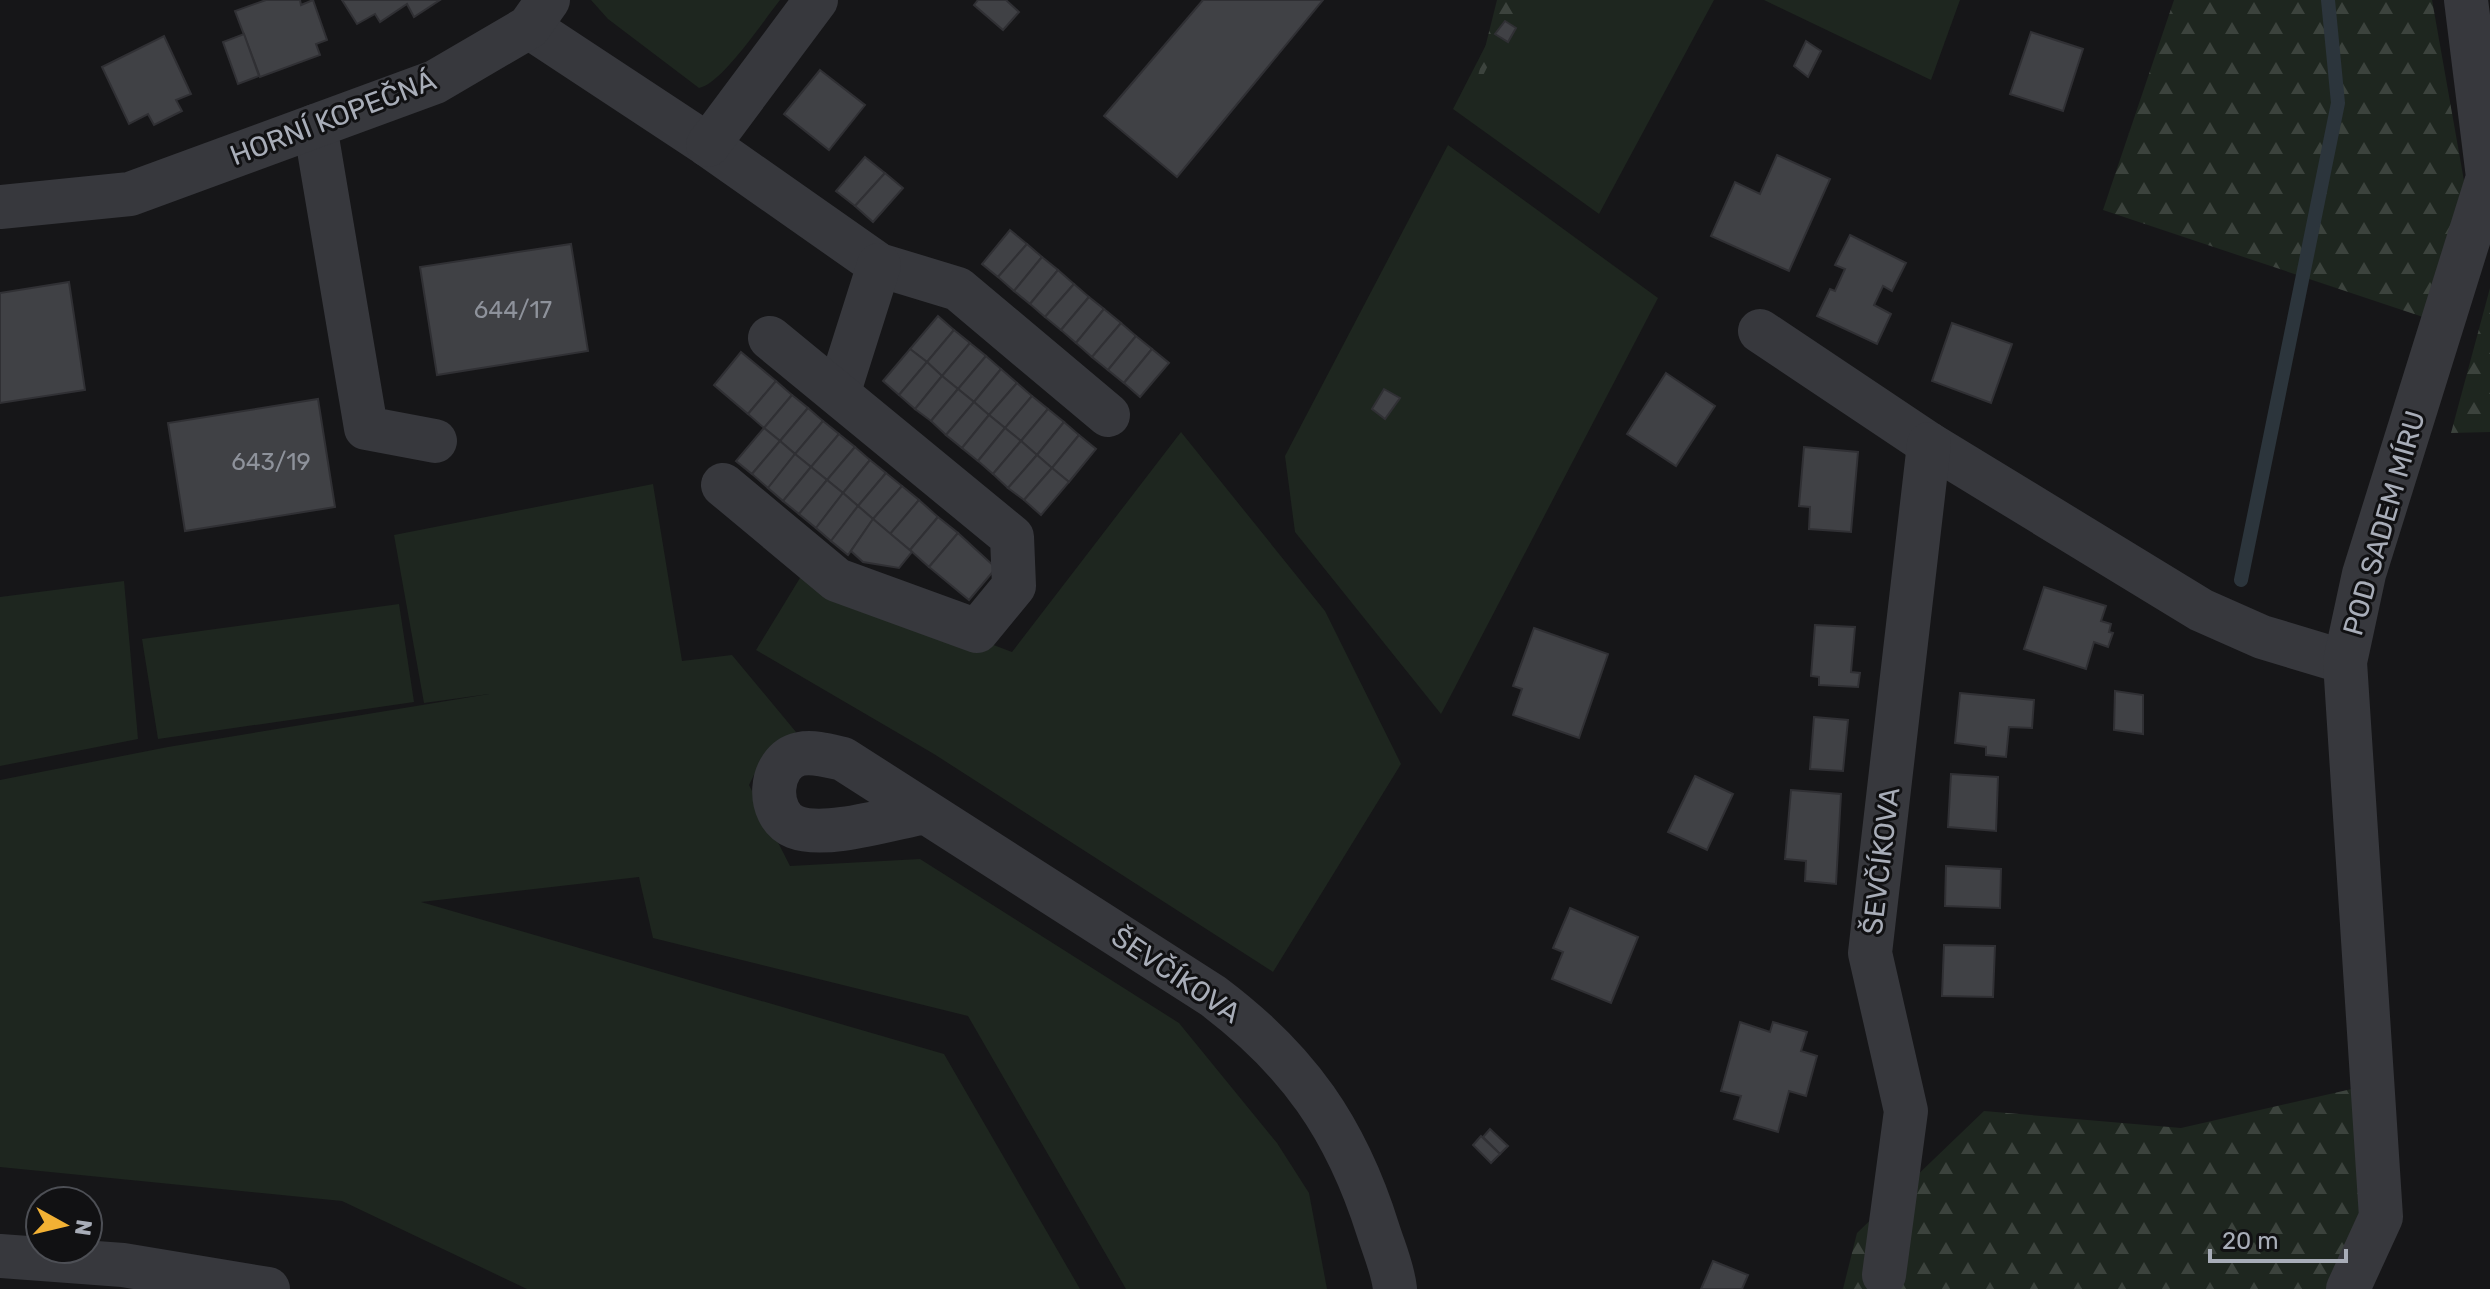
<svg xmlns="http://www.w3.org/2000/svg" width="2490" height="1289" font-family="Rubik,sans-serif">
	<defs>
		<pattern id="forest-firs" width="22" height="20" patternUnits="userSpaceOnUse" patternTransform="scale(2)"><rect width="22" height="20" fill="#1e261f"/><path d="M5 1l3.5 6h-7zM16 11l3.5 6h-7z" fill="#3c433d"/></pattern>
	</defs>
	<rect width="100%" height="100%" fill="#161618"/>
	<!-- green -->
	<g fill="#1e261f">
		<path d="M591 0H780C764 20 721 85 699 88L608 19Z"/>
		<polygon points="1509,0 1714,0 1599,214 1453,109"/>
		<polygon points="1764,0 1960,0 1931,80"/>
		<polygon points="1448,145 1658,298 1441,714 1295,532 1285,456"/>
		<polygon points="1181,432 1325,611 1401,764 1273,972 934,754 756,650 803,573 1012,652"/>
		<polygon points="653,484 682,661 732,655 796,732 764,755 749,785 790,866 920,859 1179,1023 1277,1143 1309,1193 1327,1289 1126,1289 968,1016 653,938 639,877 421,902 944,1054 1080,1289 527,1289 342,1201 0,1167 0,780 168,747 489,694 424,703 394,535"/>
		<polygon points="124,581 138,739 0,766 0,597"/>
		<polygon points="399,604 414,702 158,739 142,639"/>
	</g>
	<!-- forest -->
	<g fill="url(#forest-firs)">
		<polygon points="1497,0 1520,0 1473,96"/>
		<polygon points="2174,0 2432,0 2464,181 2429,319 2103,210"/>
		<polygon points="2490,288 2490,432 2451,433"/>
		<polygon points="2356,1088 2365,1214 2333,1289 1843,1289 1857,1233 1984,1111 2181,1128"/>
	</g>
	<g fill="none" stroke-linecap="round" stroke-linejoin="round">
		<!-- stream -->
		<polyline stroke="#2c353c" stroke-width="14" points="2241,580 2338,103 2328,0"/>
	</g>
	<!-- building -->
	<g fill="#404145" stroke="#303034" stroke-width="2">
		<polygon points="266,0 300,0 301,5 313,0 327,40 316,44 320,55 260,77 235,11"/>
		<polygon points="342,0 440,0 414,17 407,4 380,22 375,14 357,24"/>
		<polygon points="978,0 1006,0 1019,12 1003,30 974,5"/>
		<polygon points="1203,0 1323,0 1177,177 1104,116"/>
		<polygon points="1505,21 1516,28 1508,42 1495,34"/>
		<polygon points="2031,32 2083,49 2063,111 2010,94"/>
		<polygon points="244,34 259,76 238,84 223,42"/>
		<polygon points="164,36 191,94 176,100 182,111 154,125 148,114 129,124 102,67"/>
		<polygon points="1806,41 1821,51 1808,77 1794,66"/>
		<polygon points="820,70 865,105 829,150 784,114"/>
		<polygon points="1777,155 1830,179 1789,271 1711,236 1735,182 1760,194"/>
		<polygon points="865,157 885,173 855,206 836,191"/>
		<polygon points="885,173 903,188 873,222 855,206"/>
		<polygon points="1010,230 1027,244 998,277 982,264"/>
		<polygon points="1850,235 1906,263 1892,291 1883,286 1874,305 1891,314 1877,344 1817,316 1830,289 1835,291 1845,269 1835,265"/>
		<polygon points="571,244 588,351 437,375 420,267"/>
		<polygon points="1027,244 1042,257 1014,291 998,277"/>
		<polygon points="1042,257 1058,270 1030,304 1014,291"/>
		<polygon points="1058,270 1074,284 1045,317 1030,304"/>
		<polygon points="69,282 85,390 0,403 0,293"/>
		<polygon points="1074,284 1089,297 1061,330 1045,317"/>
		<polygon points="1089,297 1104,309 1076,343 1061,330"/>
		<polygon points="1104,309 1121,323 1092,357 1076,343"/>
		<polygon points="938,316 954,330 927,362 910,349"/>
		<polygon points="1121,323 1136,336 1108,370 1092,357"/>
		<polygon points="1952,323 2012,344 1991,403 1932,381"/>
		<polygon points="954,330 970,343 942,376 927,362"/>
		<polygon points="1136,336 1152,349 1124,383 1108,370"/>
		<polygon points="970,343 986,356 958,389 942,376"/>
		<polygon points="910,349 927,362 899,395 883,381"/>
		<polygon points="1152,349 1169,363 1140,397 1124,383"/>
		<polygon points="741,352 776,381 748,414 714,385"/>
		<polygon points="986,356 1001,369 974,402 958,389"/>
		<polygon points="927,362 942,376 915,409 899,395"/>
		<polygon points="1001,369 1017,383 989,415 974,402"/>
		<polygon points="1666,373 1715,406 1676,466 1627,434"/>
		<polygon points="942,376 958,389 931,421 915,409"/>
		<polygon points="776,381 792,395 764,428 748,414"/>
		<polygon points="1017,383 1032,396 1005,428 989,415"/>
		<polygon points="958,389 974,402 946,435 931,421"/>
		<polygon points="1384,389 1400,398 1385,419 1372,409"/>
		<polygon points="792,395 808,408 780,441 764,428"/>
		<polygon points="1032,396 1048,409 1021,441 1005,428"/>
		<polygon points="318,399 335,507 185,531 168,423"/>
		<polygon points="974,402 989,415 962,448 946,435"/>
		<polygon points="808,408 823,421 795,454 780,441"/>
		<polygon points="1048,409 1064,422 1037,455 1021,441"/>
		<polygon points="989,415 1005,428 978,461 962,448"/>
		<polygon points="823,421 839,434 811,467 795,454"/>
		<polygon points="1064,422 1079,435 1052,468 1037,455"/>
		<polygon points="764,428 780,441 752,474 736,461"/>
		<polygon points="1005,428 1021,441 993,474 978,461"/>
		<polygon points="839,434 855,447 827,480 811,467"/>
		<polygon points="1079,435 1096,449 1069,482 1052,468"/>
		<polygon points="780,441 795,454 768,488 752,474"/>
		<polygon points="1021,441 1037,455 1008,488 993,474"/>
		<polygon points="855,447 870,460 843,493 827,480"/>
		<polygon points="1804,447 1858,452 1851,532 1809,529 1810,507 1799,506"/>
		<polygon points="795,454 811,467 783,501 768,488"/>
		<polygon points="1037,455 1052,468 1024,500 1008,488"/>
		<polygon points="870,460 886,473 858,506 843,493"/>
		<polygon points="811,467 827,480 799,514 783,501"/>
		<polygon points="1052,468 1069,482 1041,515 1024,500"/>
		<polygon points="886,473 902,486 873,519 858,506"/>
		<polygon points="827,480 843,493 816,528 799,514"/>
		<polygon points="902,486 919,500 890,534 873,519"/>
		<polygon points="843,493 858,506 831,541 816,528"/>
		<polygon points="919,500 938,517 910,550 890,534"/>
		<polygon points="858,506 873,519 848,555 831,541"/>
		<polygon points="938,517 958,533 929,567 910,550"/>
		<polygon points="873,519 912,552 899,568 863,562 851,551"/>
		<polygon points="958,533 996,568 969,600 929,567"/>
		<polygon points="2044,587 2106,606 2101,621 2111,624 2109,632 2113,633 2108,647 2094,642 2086,669 2024,649"/>
		<polygon points="1815,625 1855,627 1851,672 1860,673 1858,687 1819,685 1819,677 1811,676"/>
		<polygon points="1534,628 1608,654 1579,738 1513,715 1522,689 1513,686"/>
		<polygon points="2115,691 2143,695 2143,734 2114,730"/>
		<polygon points="1960,693 2034,700 2032,728 2009,727 2006,757 1986,755 1986,747 1955,743"/>
		<polygon points="1814,717 1848,720 1843,771 1810,769"/>
		<polygon points="1951,774 1998,777 1996,831 1948,827"/>
		<polygon points="1695,776 1733,794 1707,850 1668,832"/>
		<polygon points="1791,790 1841,794 1836,884 1805,881 1806,861 1785,859"/>
		<polygon points="1946,866 2001,869 2000,908 1945,906"/>
		<polygon points="1570,908 1638,937 1611,1003 1552,979 1563,952 1553,948"/>
		<polygon points="1944,945 1995,946 1993,997 1942,996"/>
		<polygon points="1740,1022 1770,1032 1773,1022 1807,1032 1801,1051 1817,1056 1806,1096 1789,1091 1778,1132 1734,1119 1741,1096 1721,1091"/>
		<polygon points="1490,1129 1508,1146 1500,1154 1483,1137"/>
		<polygon points="1481,1136 1500,1154 1491,1163 1473,1145"/>
		<polygon points="1713,1261 1748,1275 1742,1289 1701,1289"/>
	</g>
	<g fill="none" stroke-linecap="round" stroke-linejoin="round">
		<!-- minor -->
		<g stroke="#37383d" stroke-width="44">
			<polyline points="529,27 708,145 879,265 958,289 1108,415"/>
			<polyline points="315,126 366,428 435,441"/>
			<polyline points="708,145 816,0"/>
			<polyline points="0,207 130,194 435,82 529,27 548,0"/>
			<polyline points="1760,331 1929,444 2201,610 2262,637 2345,662"/>
			<polyline points="839,391 879,265"/>
			<polyline points="723,485 837,580 977,631 1014,586 1012,537 770,338"/>
			<path d="M925 812C892 818 826 839 795 827 765 815 768 761 800 754 814 751 830 756 843 759L1213 996C1298 1060 1346 1128 1378 1230 1384 1249 1393 1269 1395 1289"/>
			<polyline points="0,1256 123,1265 268,1289"/>
			<polyline points="1884,1275 1906,1111 1870,953 1929,444"/>
			<polyline points="2348,1289 2381,1217 2345,662 2364,574 2488,177 2466,0"/>
		</g>
	</g>
	<g text-anchor="middle" dominant-baseline="central" stroke-width="6" stroke-linejoin="round" paint-order="stroke">
		<!-- number labels -->
		<g font-size="24" fill="#8e929b">
			<text x="513" y="310">644/17</text>
			<text x="271" y="462">643/19</text>
		</g>
		<!-- street labels -->
		<g font-size="28" fill="#a8adb8" stroke="#111113">
			<text transform="translate(333 118) rotate(-21)">HORNÍ KOPEČNÁ</text>
			<text transform="translate(2384 523) rotate(-74)">POD SADEM MÍRU</text>
			<text transform="translate(1881 861) rotate(-83)">ŠEVČÍKOVA</text>
			<text transform="translate(1176 975) rotate(34)">ŠEVČÍKOVA</text>
		</g>
	</g>
	<!-- north arrow -->
	<g transform="translate(64 1225) rotate(98)"><circle r="38" fill="#111113" stroke="#4d4f55" stroke-width="2"/>
	<path d="M0-6L14 30L0 20L-14 30Z" fill="#f2b134"/>
	<text y="-12" font-size="22" font-weight="bold" text-anchor="middle" fill="#a8adb8">N</text>
	</g>
	<!-- scale -->
	<path d="M2210 1249v12h136v-12" fill="none" stroke="#a8adb8" stroke-width="4"/>
	<text x="2222" y="1249" font-size="24" fill="#a8adb8" stroke="#111113" stroke-width="6" paint-order="stroke">20 m</text>
</svg>
